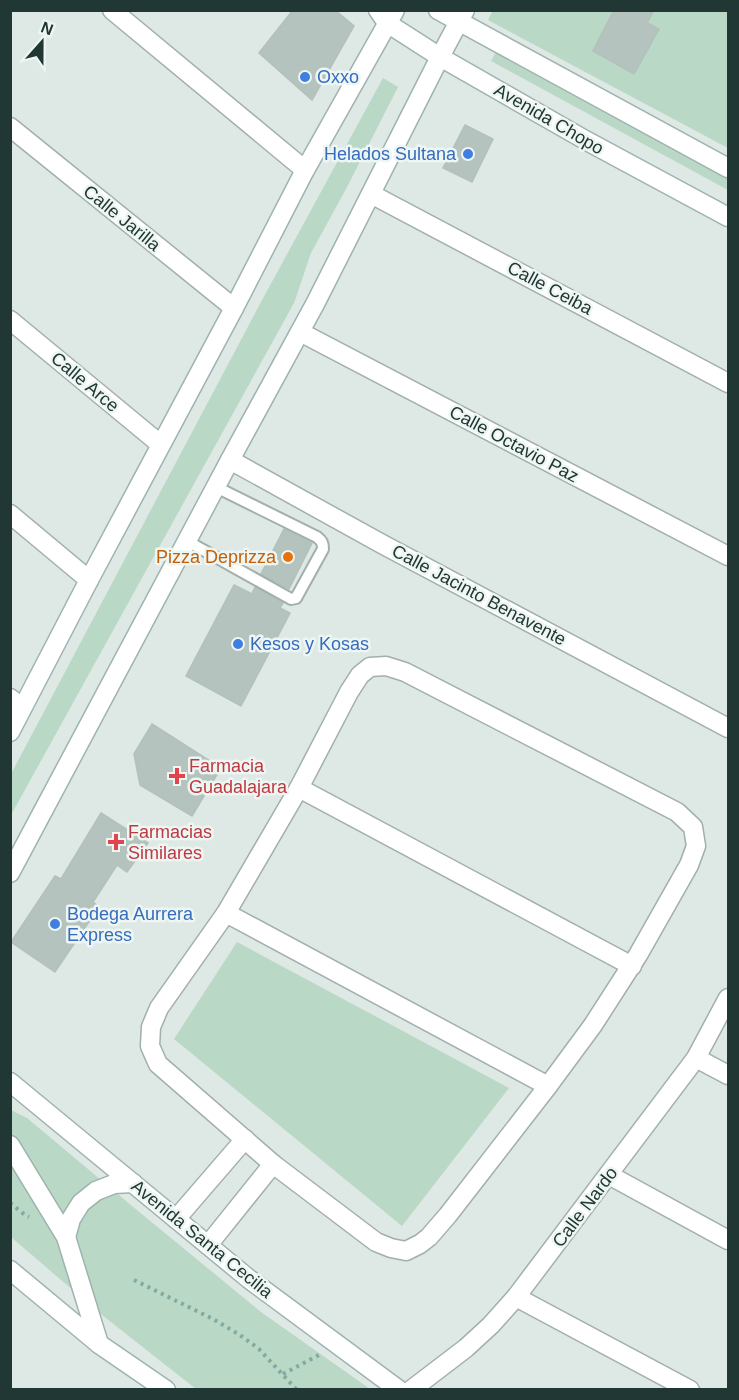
<svg xmlns="http://www.w3.org/2000/svg" width="739" height="1400" font-family="Helvetica,sans-serif">
	<rect width="100%" height="100%" fill="#dee8e5"/>
	<!-- green -->
	<g fill="#b9d8c5">
		<polygon points="493,10 728,11 728,148 488,20"/>
		<polygon points="496,52 728,175 728,190 491,61"/>
		<polygon points="383,78 398,87 347,187 311,253 294,303 11,815 11,774 261,302"/>
		<polygon points="237,942 509,1088 402,1226 174,1039"/>
		<polygon points="11,1110 27,1118 132,1206 261,1312 370,1389 196,1389 102,1315 11,1237"/>
	</g>
	<!-- building -->
	<g fill="#b4c3be" stroke="#b2c1bd" stroke-width="1.5">
		<polygon points="293,10 335,10 354,26 312,100 259,53"/>
		<polygon points="614,10 654,10 647,23 659,29 634,74 593,51"/>
		<polygon points="465,125 493,139 472,182 443,168"/>
		<polygon points="284,529 312,543 289,589 261,574"/>
		<polygon points="234,585 252,594 255,587 283,603 280,608 290,613 241,706 186,676"/>
		<polygon points="152,724 221,768 192,816 140,785 134,754"/>
		<polygon points="101,813 148,843 127,872 117,865 93,902 99,907 55,972 11,942 55,876 61,879"/>
	</g>
	<g fill="none" stroke-linecap="round" stroke-linejoin="round">
		<defs>
			<path id="lane" d="M187 541 291 599 296 598 323 549C323 543 322 541 317 537L216 487"/>
			<g id="street">
				<polyline points="112,10 305,170"/>
				<polyline points="10,127 234,308"/>
				<polyline points="371,194 728,383"/>
				<polyline points="10,320 160,444"/>
				<polyline points="300,332 728,556"/>
				<polyline points="230,460 382,544 728,728"/>
				<polyline points="10,514 89,580"/>
				<polygon points="386,666 405,672 677,812 693,827 696,846 689,865 638,955 593,1025 548,1086 448,1215 429,1237 420,1244 406,1251 391,1248 376,1242 273,1164 158,1064 150,1046 151,1027 159,1008 226,913 299,788 349,692 360,675 370,667"/>
				<polyline points="10,698 22,708"/>
				<polyline points="299,788 632,966"/>
				<polyline points="226,913 548,1086"/>
				<polyline points="696,1058 728,1075"/>
				<polyline points="609,1175 728,1240"/>
				<polyline points="176,1219 245,1139"/>
				<polyline points="208,1245 273,1164"/>
				<polyline points="516,1297 690,1390"/>
				<polyline points="411,1390 466,1348 491,1325 516,1297 696,1058 728,998"/>
			</g>
			<g id="secondary">
				<polyline points="378,10 387,23 440,57 587,141 728,217"/>
				<polyline points="438,10 728,168"/>
				<polyline points="10,732 89,580 234,308 305,170 395,10"/>
				<polyline points="10,873 230,460 315,304 440,57 465,10"/>
				<polyline points="10,1082 249,1279 399,1390"/>
				<polyline points="10,1145 66,1237 99,1344"/>
				<polyline points="66,1237 71,1219 81,1203 96,1191 114,1184 133,1183"/>
				<polyline points="10,1270 99,1344 166,1390"/>
			</g>
		</defs>
		<!-- lane casing -->
		<use href="#lane" stroke="#a2afac" stroke-width="14"/>
		<!-- street casing -->
		<use href="#street" stroke="#a2afac" stroke-width="21"/>
		<!-- secondary casing -->
		<use href="#secondary" stroke="#9fb3ae" stroke-width="21"/>
		<!-- path -->
		<g stroke="#81aaa2" stroke-width="4" stroke-dasharray="3 4.5" stroke-linecap="butt">
			<polyline points="10,1203 25,1215 29,1217"/>
			<polyline points="134,1280 213,1319 240,1335 259,1349 297,1390"/>
			<polyline points="283,1374 319,1355"/>
		</g>
		<!-- lane -->
		<use href="#lane" stroke="#fff" stroke-width="10"/>
		<!-- street -->
		<use href="#street" stroke="#fff" stroke-width="18"/>
		<!-- secondary -->
		<use href="#secondary" stroke="#fff" stroke-width="18"/>
	</g>
	<!-- markers -->
	<g fill="#3f7fe0" stroke="#eef6f3" stroke-width="2">
		<circle cx="305" cy="77" r="6"/>
		<circle cx="468" cy="154" r="6"/>
		<circle cx="238" cy="644" r="6"/>
		<circle cx="55" cy="924" r="6"/>
	</g>
	<circle fill="#e8710a" stroke="#eef6f3" stroke-width="2" cx="288" cy="557" r="6"/>
	<g fill="#e0444e" stroke="#eef6f3" stroke-width="2">
		<path d="M174 767h6v6h6v6h-6v6h-6v-6h-6v-6h6z"/>
		<path d="M113 833h6v6h6v6h-6v6h-6v-6h-6v-6h6z"/>
	</g>
	<g text-anchor="middle" dominant-baseline="central" stroke-width="5" stroke-linejoin="round" paint-order="stroke">
		<!-- shop labels -->
		<g font-size="18" fill="#366cbe" stroke="#eef6f3" text-anchor="start">
			<text x="317" y="77">Oxxo</text>
			<text x="456" y="154" text-anchor="end">Helados Sultana</text>
			<text x="250" y="644">Kesos y Kosas</text>
			<text x="67" y="914">Bodega Aurrera<tspan x="67" dy="21">Express</tspan></text>
		</g>
		<!-- street labels -->
		<g font-size="18" fill="#213733" stroke="#eef6f3">
			<text transform="translate(549 119) rotate(30)">Avenida Chopo</text>
			<text transform="translate(122 218) rotate(39)">Calle Jarilla</text>
			<text transform="translate(550 288) rotate(28)">Calle Ceiba</text>
			<text transform="translate(85 382) rotate(40)">Calle Arce</text>
			<text transform="translate(514 444) rotate(28)">Calle Octavio Paz</text>
			<text transform="translate(479 595) rotate(28)">Calle Jacinto Benavente</text>
			<text transform="translate(585 1207) rotate(-53)">Calle Nardo</text>
			<text transform="translate(202 1239) rotate(39)">Avenida Santa Cecilia</text>
		</g>
		<!-- food labels -->
		<g font-size="18" fill="#c56008" stroke="#eef6f3" text-anchor="end">
			<text x="276" y="557">Pizza Deprizza</text>
		</g>
		<!-- health labels -->
		<g font-size="18" fill="#be3a42" stroke="#eef6f3" text-anchor="start">
			<text x="189" y="766">Farmacia<tspan x="189" dy="21">Guadalajara</tspan></text>
			<text x="128" y="832">Farmacias<tspan x="128" dy="21">Similares</tspan></text>
		</g>
	</g>
	<!-- border -->
	<rect width="739" height="1400" fill="none" stroke="#213733" stroke-width="24"/>
	<!-- north arrow -->
	<g transform="translate(42 42) rotate(21)" stroke="#eef6f3" stroke-width="4.5" paint-order="stroke">
	<path d="M0-4.5L10 22L0 15L-10 22Z" fill="#213733"/>
	<text y="-9" font-size="16" font-weight="bold" text-anchor="middle" fill="#213733">N</text>
	</g>
</svg>
